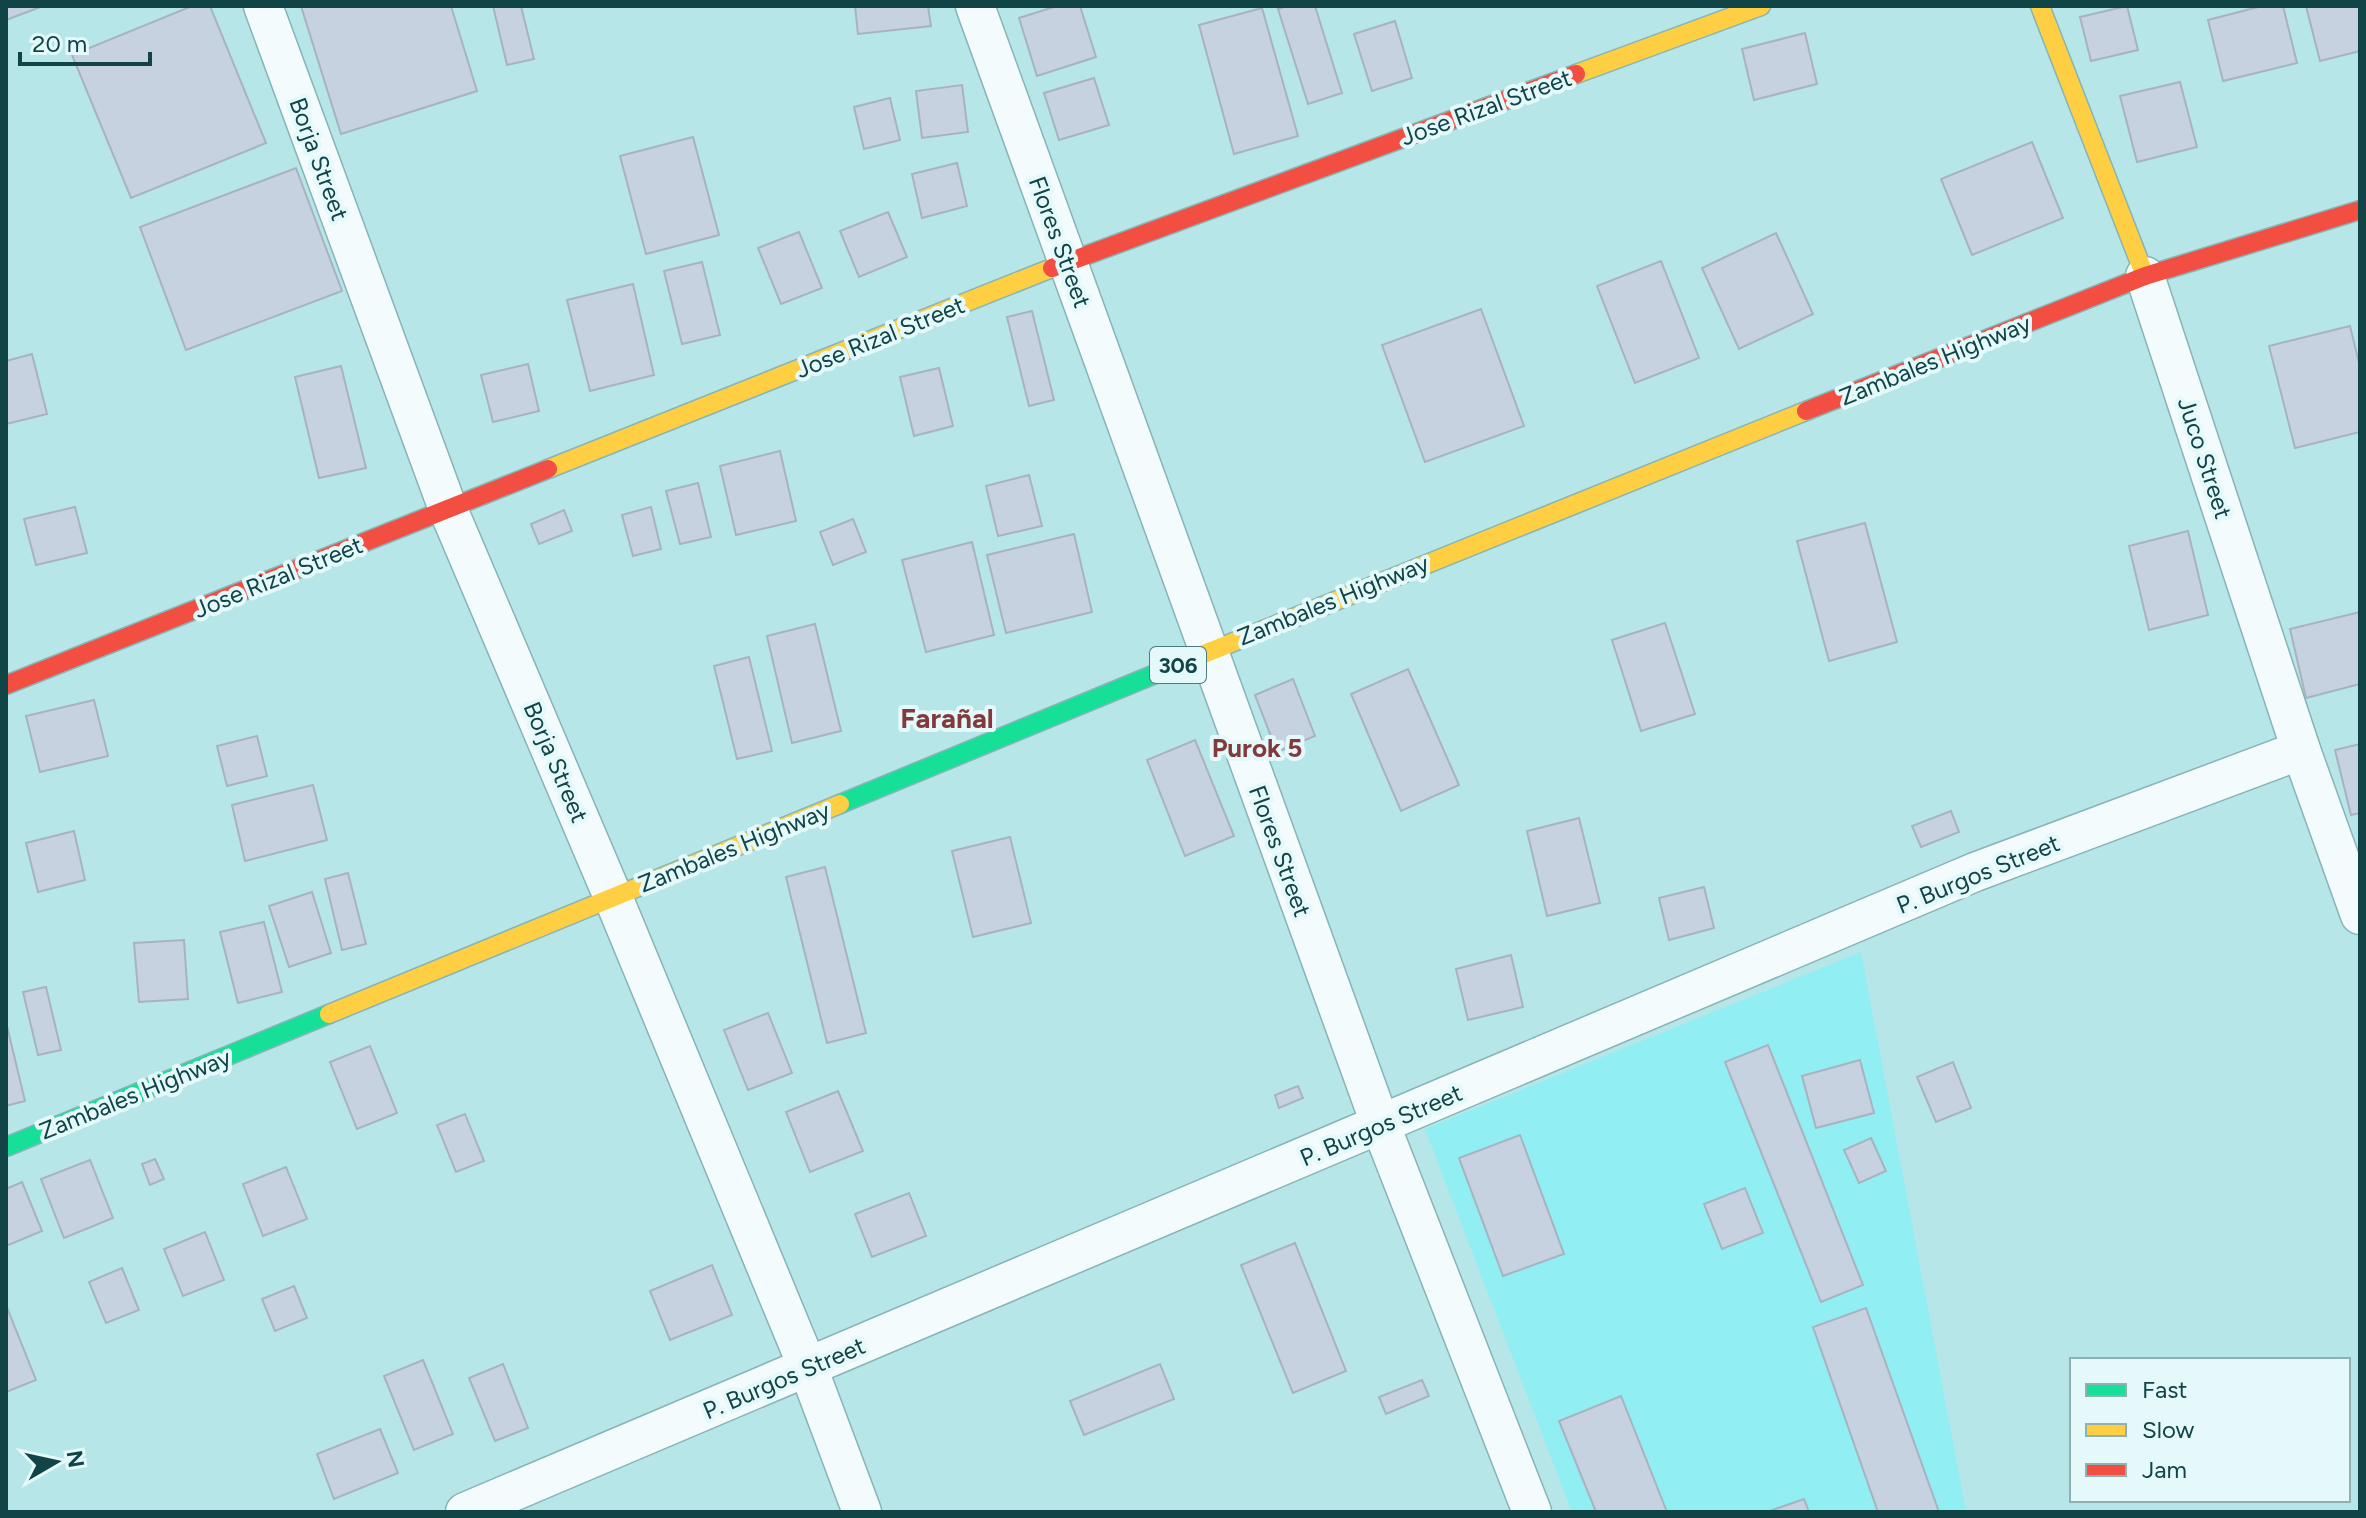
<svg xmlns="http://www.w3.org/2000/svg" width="2366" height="1518" font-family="Figtree,sans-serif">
	<rect width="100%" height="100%" fill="#b6e6e8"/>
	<!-- built -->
	<polygon fill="#91eef3" points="1861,952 1966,1512 1572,1512 1425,1129"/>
	<!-- building -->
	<g fill="#c6d2df" stroke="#a7b3c0" stroke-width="2">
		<polygon points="6,6 43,6 6,20"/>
		<polygon points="192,6 210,6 266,143 131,198 72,55"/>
		<polygon points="301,6 451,6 477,91 341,134"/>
		<polygon points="493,6 521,6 534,59 507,65"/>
		<polygon points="855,6 928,6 931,26 858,34"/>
		<polygon points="1057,6 1080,6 1096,57 1037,76 1019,18"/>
		<polygon points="1287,6 1315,6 1342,93 1308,104 1278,9"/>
		<polygon points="2127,6 2138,50 2091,61 2080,17"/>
		<polygon points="2262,6 2283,6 2297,63 2223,81 2208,20"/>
		<polygon points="2306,6 2360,6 2360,51 2320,61"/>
		<polygon points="1262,8 1298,136 1234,154 1199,25"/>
		<polygon points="1395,21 1412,78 1372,91 1354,34"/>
		<polygon points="1805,33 1817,84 1754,100 1742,49"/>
		<polygon points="1094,78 1109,125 1059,140 1044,93"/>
		<polygon points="2180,82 2197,147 2137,162 2120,96"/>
		<polygon points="962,85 968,132 922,138 916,91"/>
		<polygon points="890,98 900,140 864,149 854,107"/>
		<polygon points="693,137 719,235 646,254 620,156"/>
		<polygon points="2032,142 2063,218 1972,255 1941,179"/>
		<polygon points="957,163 967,206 922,218 912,174"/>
		<polygon points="296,168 342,291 186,350 140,227"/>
		<polygon points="888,212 907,257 859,277 840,231"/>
		<polygon points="799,232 822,288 781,304 758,248"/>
		<polygon points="1776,233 1813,314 1739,349 1702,268"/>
		<polygon points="1661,261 1699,358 1635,383 1597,286"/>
		<polygon points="702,262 720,335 682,344 664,271"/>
		<polygon points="633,284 654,375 590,391 567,300"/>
		<polygon points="1481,309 1524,426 1425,462 1382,345"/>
		<polygon points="1032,311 1054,400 1029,406 1007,317"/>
		<polygon points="2350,326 2360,367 2360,432 2295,448 2269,346"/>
		<polygon points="32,354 47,414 6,424 6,361"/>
		<polygon points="528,364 539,411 493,422 481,375"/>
		<polygon points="341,366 366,468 319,478 295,377"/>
		<polygon points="939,368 953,426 914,436 900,377"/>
		<polygon points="780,451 796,521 736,535 720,466"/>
		<polygon points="1029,475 1042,526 998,536 986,486"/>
		<polygon points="698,483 711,537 680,544 666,491"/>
		<polygon points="75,507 87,553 36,565 24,519"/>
		<polygon points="651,507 661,549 633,556 622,515"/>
		<polygon points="564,510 572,531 539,544 531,524"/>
		<polygon points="853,519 866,552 833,565 820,532"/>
		<polygon points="1865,523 1897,642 1829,661 1797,541"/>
		<polygon points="2188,531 2208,615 2149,630 2129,546"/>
		<polygon points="1074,534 1092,612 1006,633 987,555"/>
		<polygon points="972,542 994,635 926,652 902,560"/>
		<polygon points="2360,612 2360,684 2306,698 2290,629"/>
		<polygon points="1665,623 1695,714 1641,731 1612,640"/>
		<polygon points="815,624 841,731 792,743 767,636"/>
		<polygon points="749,657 772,751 737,759 714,666"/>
		<polygon points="1408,669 1459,785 1401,811 1351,694"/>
		<polygon points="1293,679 1315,736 1277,752 1255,695"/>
		<polygon points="94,700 108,756 40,772 26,716"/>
		<polygon points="257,736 267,776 227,786 217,746"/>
		<polygon points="1195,740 1234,836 1185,856 1147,760"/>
		<polygon points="2360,744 2360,813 2351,815 2335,750"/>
		<polygon points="313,785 327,840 245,861 232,805"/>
		<polygon points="1951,811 1959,832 1921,847 1912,826"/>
		<polygon points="1579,818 1600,903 1547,916 1527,831"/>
		<polygon points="74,831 85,880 38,892 26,843"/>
		<polygon points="1010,837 1031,923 973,937 952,851"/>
		<polygon points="825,867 866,1033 827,1043 786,877"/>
		<polygon points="348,873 366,944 342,950 325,879"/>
		<polygon points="1704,887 1714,928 1669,940 1659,898"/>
		<polygon points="312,892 331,953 289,967 269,906"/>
		<polygon points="264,922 282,992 238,1003 220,932"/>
		<polygon points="184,940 188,999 139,1002 134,943"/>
		<polygon points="1511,955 1523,1007 1468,1020 1456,969"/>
		<polygon points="46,987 61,1050 38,1055 23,992"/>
		<polygon points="768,1013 792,1073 748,1090 724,1030"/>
		<polygon points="6,1022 25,1101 6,1106"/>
		<polygon points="1768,1045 1863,1285 1821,1302 1725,1062"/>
		<polygon points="370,1046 397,1113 357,1129 330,1062"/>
		<polygon points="1860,1060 1874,1113 1816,1128 1802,1076"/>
		<polygon points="1953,1062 1971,1108 1936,1122 1917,1077"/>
		<polygon points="1298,1086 1303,1098 1279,1108 1275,1095"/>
		<polygon points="838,1091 863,1151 810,1172 786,1112"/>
		<polygon points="465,1114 484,1161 456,1172 437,1125"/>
		<polygon points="1520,1135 1564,1254 1503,1276 1459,1158"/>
		<polygon points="1871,1138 1886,1171 1859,1183 1844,1150"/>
		<polygon points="155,1159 164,1179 150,1185 142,1164"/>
		<polygon points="90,1160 113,1218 64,1238 41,1179"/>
		<polygon points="286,1167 307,1219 263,1236 243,1184"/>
		<polygon points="22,1182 42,1231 6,1246 6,1189"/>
		<polygon points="1745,1188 1763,1233 1722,1249 1704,1204"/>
		<polygon points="909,1193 926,1236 872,1257 855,1214"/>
		<polygon points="205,1232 224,1280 183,1296 164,1249"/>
		<polygon points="1295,1243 1346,1371 1293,1393 1241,1265"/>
		<polygon points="712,1265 732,1315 670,1340 650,1291"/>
		<polygon points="122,1268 139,1310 106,1323 89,1282"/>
		<polygon points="294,1286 307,1318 275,1331 262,1299"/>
		<polygon points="6,1305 36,1380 6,1392"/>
		<polygon points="1866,1308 1939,1512 1878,1512 1813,1327"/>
		<polygon points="423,1360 453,1434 414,1450 384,1376"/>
		<polygon points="503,1364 528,1428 495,1441 469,1378"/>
		<polygon points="1160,1364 1174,1399 1084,1435 1070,1401"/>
		<polygon points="1422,1380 1429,1396 1386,1414 1379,1397"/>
		<polygon points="1621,1396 1667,1512 1596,1512 1559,1421"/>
		<polygon points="380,1429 398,1473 334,1499 317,1454"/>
		<polygon points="1804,1499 1809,1512 1767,1512"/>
	</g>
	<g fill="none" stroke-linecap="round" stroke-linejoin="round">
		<defs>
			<g id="street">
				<polyline points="263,6 448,509 613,897 808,1368 862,1512"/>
				<polyline points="975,6 1381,1126 1532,1512"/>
				<polyline points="2145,276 2301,750 2360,915"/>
				<polyline points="465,1512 1975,872 2301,750"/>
			</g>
			<g id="fast">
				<polyline points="840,804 1194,658"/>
				<polyline points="6,1147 329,1014"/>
			</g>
			<g id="slow">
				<polyline points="2040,6 2145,276"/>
				<polyline points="1576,74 1761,6"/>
				<polyline points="548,469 1052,268"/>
				<polyline points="1194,658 1806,411"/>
				<polyline points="329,1014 840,804"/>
			</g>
			<g id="jam">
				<polyline points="1052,268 1576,74"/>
				<polyline points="1806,411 2145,276 2360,210"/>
				<polyline points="6,685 548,469"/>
			</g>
		</defs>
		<!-- street casing -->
		<use href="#street" stroke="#87b4b6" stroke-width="41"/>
		<!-- fast casing -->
		<use href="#fast" stroke="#87b4b6" stroke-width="21"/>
		<!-- slow casing -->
		<use href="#slow" stroke="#87b4b6" stroke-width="21"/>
		<!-- jam casing -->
		<use href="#jam" stroke="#87b4b6" stroke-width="21"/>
		<!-- street -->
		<use href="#street" stroke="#f4fbfc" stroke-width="38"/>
		<!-- fast -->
		<use href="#fast" stroke="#16e098" stroke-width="18"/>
		<!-- slow -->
		<use href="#slow" stroke="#ffcf43" stroke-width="18"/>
		<!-- jam -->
		<use href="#jam" stroke="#f24e42" stroke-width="18"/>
	</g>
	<g text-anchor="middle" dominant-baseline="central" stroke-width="8" stroke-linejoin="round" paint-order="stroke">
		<!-- shield labels -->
		<rect fill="#e5f9fa" stroke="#507a7d" stroke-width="2" x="1150" y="647" width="56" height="36" rx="6"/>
		<g font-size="22" font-weight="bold" fill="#104447">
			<text x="1178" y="665">306</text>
		</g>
		<!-- street labels -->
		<g font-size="24" fill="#104447" stroke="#e5f9fa">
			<text transform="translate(1486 107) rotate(-20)">Jose Rizal Street</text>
			<text transform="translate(319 159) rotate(70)">Borja Street</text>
			<text transform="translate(1060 242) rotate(70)">Flores Street</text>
			<text transform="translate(880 337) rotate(-22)">Jose Rizal Street</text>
			<text transform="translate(1935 360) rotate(-22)">Zambales Highway</text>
			<text transform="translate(2205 458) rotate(72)">Juco Street</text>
			<text transform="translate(278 577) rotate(-22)">Jose Rizal Street</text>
			<text transform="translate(1333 600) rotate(-22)">Zambales Highway</text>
			<text transform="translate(556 762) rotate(67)">Borja Street</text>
			<text transform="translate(734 847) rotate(-22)">Zambales Highway</text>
			<text transform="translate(1280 851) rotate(70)">Flores Street</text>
			<text transform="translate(1978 874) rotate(-22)">P. Burgos Street</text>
			<text transform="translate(135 1094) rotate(-22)">Zambales Highway</text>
			<text transform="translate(1381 1125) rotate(-23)">P. Burgos Street</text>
			<text transform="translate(784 1378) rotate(-23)">P. Burgos Street</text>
		</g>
		<!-- neighbourhood labels -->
		<g font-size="26" font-weight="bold" fill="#823a3d" stroke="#e5f9fa">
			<text x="1257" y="748">Purok 5</text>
		</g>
		<!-- quarter labels -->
		<g font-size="28" font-weight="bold" fill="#823a3d" stroke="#e5f9fa">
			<text x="947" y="718">Farañal</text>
		</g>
	</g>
	<!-- border -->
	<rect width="2366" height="1518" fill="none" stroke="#104447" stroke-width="16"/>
	<!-- legend -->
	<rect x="2070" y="1358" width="280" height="144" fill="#e5f9fa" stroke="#90b1b2" stroke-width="2"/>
	<rect x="2086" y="1384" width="40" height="12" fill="#16e098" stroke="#90b1b2" stroke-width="2"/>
	<text x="2142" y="1398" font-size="24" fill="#104447">Fast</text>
	<rect x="2086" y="1424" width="40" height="12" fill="#ffcf43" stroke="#90b1b2" stroke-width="2"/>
	<text x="2142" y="1438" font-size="24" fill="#104447">Slow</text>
	<rect x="2086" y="1464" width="40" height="12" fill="#f24e42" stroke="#90b1b2" stroke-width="2"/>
	<text x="2142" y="1478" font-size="24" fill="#104447">Jam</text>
	<!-- north arrow -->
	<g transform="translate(56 1462) rotate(81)" stroke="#e5f9fa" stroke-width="6" paint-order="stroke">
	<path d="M0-6L14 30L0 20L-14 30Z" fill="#104447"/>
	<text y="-12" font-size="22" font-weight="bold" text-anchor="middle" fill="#104447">N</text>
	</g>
	<!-- scale -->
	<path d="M20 52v12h130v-12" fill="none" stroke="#104447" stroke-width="4"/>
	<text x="32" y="52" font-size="24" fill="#104447" stroke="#e5f9fa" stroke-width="6" paint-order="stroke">20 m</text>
</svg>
